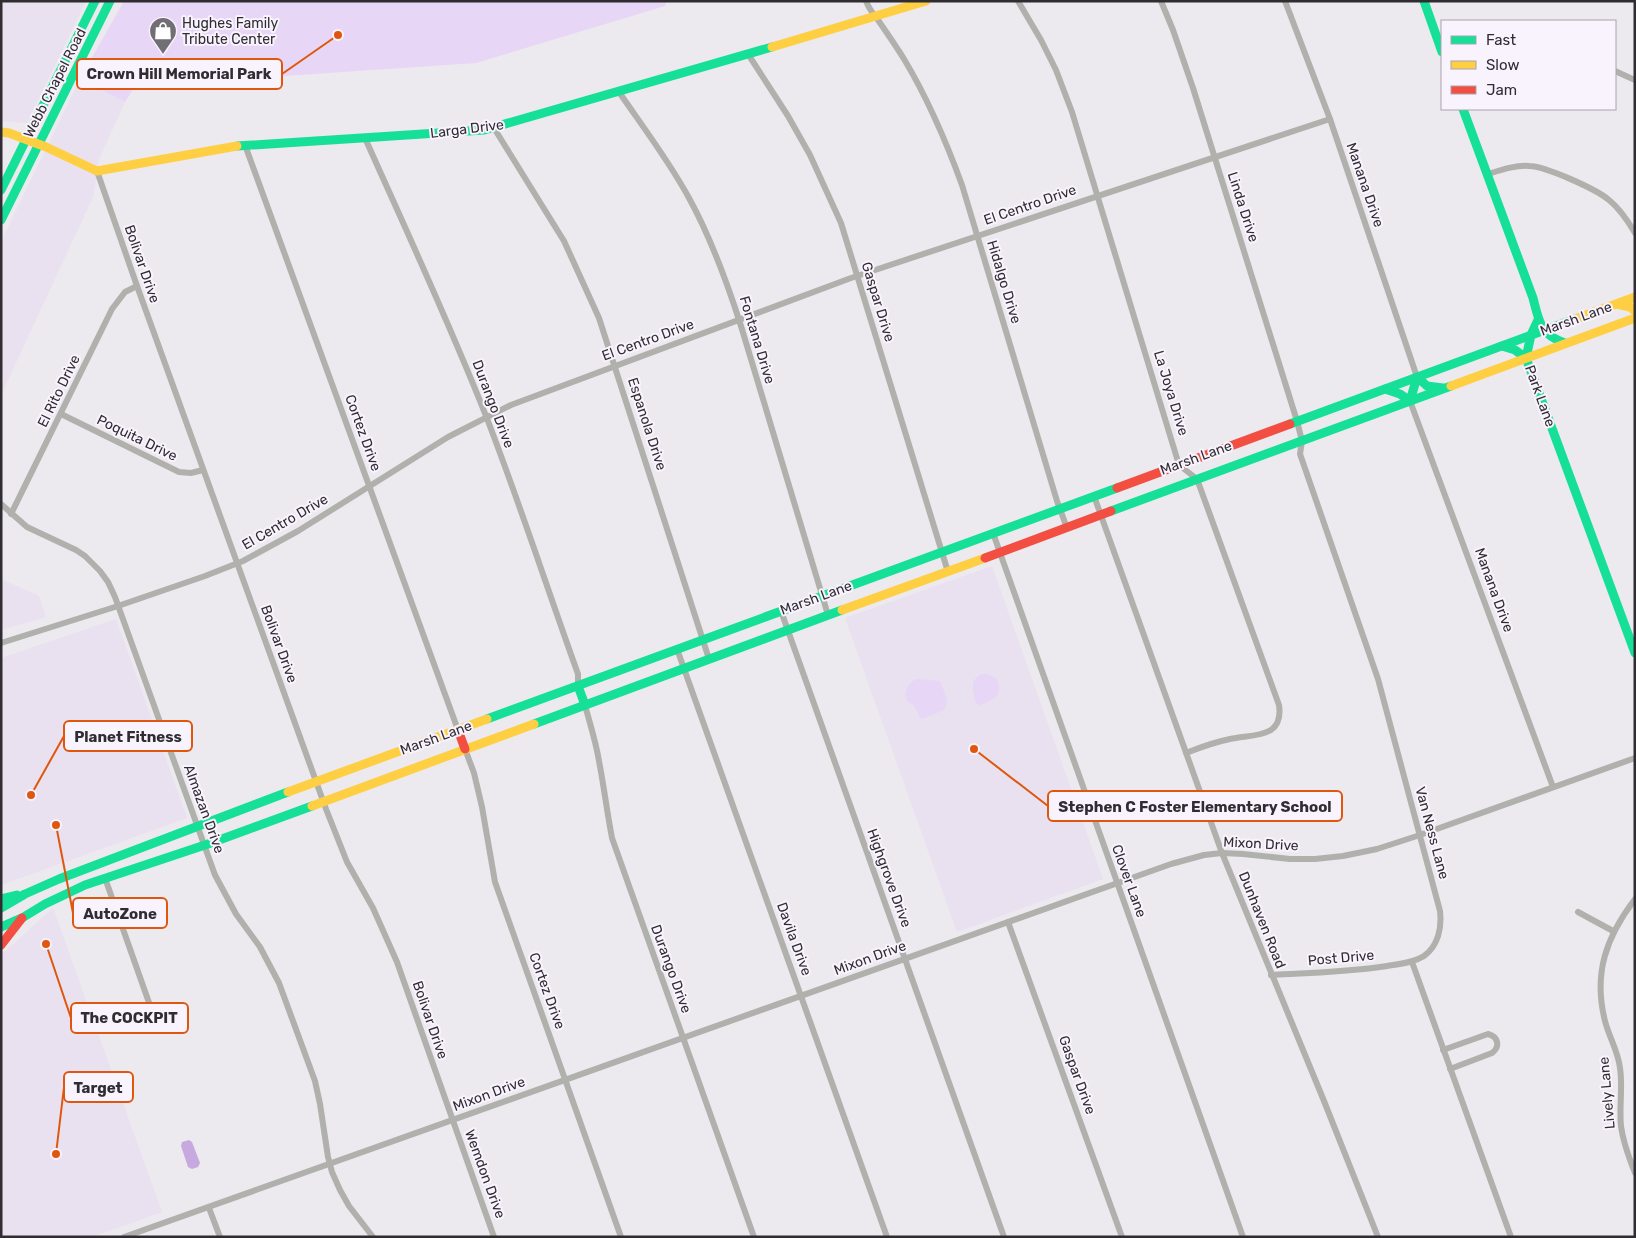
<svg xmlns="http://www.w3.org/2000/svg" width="1636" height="1238" font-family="Rubik,sans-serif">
	<rect width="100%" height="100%" fill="#ece9ef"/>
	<!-- built -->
	<g fill="#e9e1ef">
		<polygon points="1,1 86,1 27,123 1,121"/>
		<polygon points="80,79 125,102 99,159 93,197 1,395 1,242"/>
		<polygon points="992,566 1103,879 957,932 845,618"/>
		<polygon points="1,579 39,596 46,617 1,630"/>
		<polygon points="116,619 187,818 1,885 1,658"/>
		<polygon points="53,908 162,1212 92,1237 1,1237 1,955"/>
	</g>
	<!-- green -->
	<g fill="#e7d6f6">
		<polygon points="124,1 666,1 665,6 476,63 135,86 125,102 80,79"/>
		<path d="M982 674H987L996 678C1005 694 994 701 979 705L975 702C974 689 968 681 982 674Z"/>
		<path d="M916 679 940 681C943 690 951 702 944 710L922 719C918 715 917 709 913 705 911 703 908 703 907 700 902 692 910 682 916 679Z"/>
	</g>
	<!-- water -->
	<polygon fill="#c8a9df" points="189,1140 192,1142 200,1163 198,1167 192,1169 188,1167 181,1146 182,1142"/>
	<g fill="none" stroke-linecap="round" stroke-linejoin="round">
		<!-- street -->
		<g stroke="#b0b1ac" stroke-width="6">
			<path d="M866 1C869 9 873 14 878 20 887 33 896 46 904 59 928 99 946 141 962 185L1057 501 1067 528"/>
			<path d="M1018 1 1041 40 1056 70 1072 112 1179 465 1197 479 1279 705C1284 739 1253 734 1230 739 1215 742 1201 747 1186 753"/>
			<path d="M1161 1 1173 30 1193 88 1297 421 1302 441 1300 454 1378 679 1440 911C1442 928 1438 946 1424 956 1413 963 1399 964 1387 966 1348 972 1310 973 1271 975"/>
			<polyline points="1285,1 1330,119 1417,377"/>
			<polyline points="748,54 788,116 810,155 841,223 948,572"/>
			<polyline points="1615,71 1635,80"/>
			<path d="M619 92C643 127 669 161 689 198 711 238 727 282 741 326L828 615"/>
			<polyline points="494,128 564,241 599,318 709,659"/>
			<path d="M365 138C406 230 449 322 486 416 519 501 547 588 578 674V686"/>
			<polyline points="245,145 458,730"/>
			<polyline points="97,171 137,286 326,809 347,862 373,908 397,962 494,1237"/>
			<path d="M1488 174C1501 170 1515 165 1529 166 1545 166 1596 189 1609 200 1620 209 1628 221 1635 233"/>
			<polyline points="1410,401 1553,787"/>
			<polyline points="61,414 179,472 191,473 203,470"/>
			<polyline points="1094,496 1222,853 1324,1101 1378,1237"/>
			<polyline points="1,504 27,527 76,550 85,556 100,571 108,582 115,597 215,875 236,914 260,947 279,983 315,1081 320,1104 328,1157 332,1172 340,1190 349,1206 373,1237"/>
			<polyline points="11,514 112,309 125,292 137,286"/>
			<polyline points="993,533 1243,1237"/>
			<polyline points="781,611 1004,1237"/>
			<polyline points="1,643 118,606 205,576 243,561 298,531 448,437 511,405 851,278 1330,119"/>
			<polyline points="677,649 887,1237"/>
			<path d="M585 705C590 724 596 742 599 761 604 787 607 812 612 838L754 1237"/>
			<polyline points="465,749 474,773 482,807 495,882 621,1237"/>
			<polyline points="105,878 159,1031"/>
			<path d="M1635 899C1606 937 1593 974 1605 1021 1609 1037 1618 1051 1620 1068 1623 1087 1619 1107 1621 1126 1623 1142 1629 1158 1635 1173"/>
			<polyline points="1578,912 1613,931"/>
			<polyline points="1008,922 1122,1237"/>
			<polyline points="1412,962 1511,1237"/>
			<path d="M1443 1050 1488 1034C1499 1037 1500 1047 1492 1053L1450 1069"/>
			<polyline points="209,1208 220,1237"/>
			<polyline points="124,1237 1171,864 1204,855 1222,853 1243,854 1290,859 1315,859 1343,856 1377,849 1420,835 1635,758"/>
		</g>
		<!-- fast -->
		<g stroke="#16e098" stroke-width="9">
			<polyline points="1424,1 1442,52"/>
			<path d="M1463 109 1533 298C1539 321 1540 335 1565 343"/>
			<polyline points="237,146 484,130 772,47"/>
			<polyline points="1,190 95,1"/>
			<polyline points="1,220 110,1"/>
			<polyline points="1538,320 1531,335 1526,358 1635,653"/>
			<polyline points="1502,346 1515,350 1526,358"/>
			<polyline points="1385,389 1400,394 1410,401 1417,377 1427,386 1443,388"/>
			<polyline points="1290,424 1575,319"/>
			<polyline points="1111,511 1451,386"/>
			<polyline points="578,686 585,705"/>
			<polyline points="487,719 1117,488"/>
			<polyline points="534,724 842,610"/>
			<polyline points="1,899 17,895"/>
			<polyline points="1,908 25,894 59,879 288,792"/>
			<polyline points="1,927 22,918 45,904 85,885 211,843 312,806"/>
		</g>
		<!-- slow -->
		<g stroke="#ffcf43" stroke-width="9">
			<polyline points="772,47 926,1"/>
			<polyline points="1,132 9,133 46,147 97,171 237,146"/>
			<polyline points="1617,304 1630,307 1635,311"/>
			<polyline points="1575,319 1635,297"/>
			<polyline points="1451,386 1635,318"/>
			<polyline points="842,610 985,558"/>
			<polyline points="288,792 487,719"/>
			<polyline points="312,806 534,724"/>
		</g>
		<!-- jam -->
		<g stroke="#f24e42" stroke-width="9">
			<polyline points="1117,488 1290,424"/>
			<polyline points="985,558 1111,511"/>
			<polyline points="458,730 465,749"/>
			<polyline points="1,945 22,918"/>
		</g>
	</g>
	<!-- icons -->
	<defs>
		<symbol id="shop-pin" viewBox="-11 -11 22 30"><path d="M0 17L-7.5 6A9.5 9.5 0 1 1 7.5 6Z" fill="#726f74" stroke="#f9f3fe"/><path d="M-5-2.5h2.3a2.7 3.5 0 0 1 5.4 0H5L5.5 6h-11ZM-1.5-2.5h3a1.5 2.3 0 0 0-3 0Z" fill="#fff"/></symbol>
	</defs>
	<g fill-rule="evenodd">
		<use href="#shop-pin" x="147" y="15" width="32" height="43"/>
	</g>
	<g text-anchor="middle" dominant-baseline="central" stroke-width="4" stroke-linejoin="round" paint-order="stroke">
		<!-- poi labels -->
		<g font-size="14" fill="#302d32" stroke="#f9f3fe" text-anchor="start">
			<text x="182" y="23">Hughes Family<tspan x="182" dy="16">Tribute Center</tspan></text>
		</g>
		<!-- street labels -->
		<g font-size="14" fill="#302d32" stroke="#f9f3fe">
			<text transform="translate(55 83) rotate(-63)">Webb Chapel Road</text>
			<text transform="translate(467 129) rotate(-7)">Larga Drive</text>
			<text transform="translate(1365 185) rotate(71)">Manana Drive</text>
			<text transform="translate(1030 205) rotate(-19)">El Centro Drive</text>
			<text transform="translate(1243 207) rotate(72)">Linda Drive</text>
			<text transform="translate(142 264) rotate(71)">Bolivar Drive</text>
			<text transform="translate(1004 282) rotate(73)">Hidalgo Drive</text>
			<text transform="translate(878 302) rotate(73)">Gaspar Drive</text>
			<text transform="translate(1576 319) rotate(-20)">Marsh Lane</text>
			<text transform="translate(648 340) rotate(-20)">El Centro Drive</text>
			<text transform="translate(757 340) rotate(73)">Fontana Drive</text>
			<text transform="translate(59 391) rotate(-64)">El Rito Drive</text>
			<text transform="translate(1171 393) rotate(73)">La Joya Drive</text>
			<text transform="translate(1540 396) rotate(70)">Park Lane</text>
			<text transform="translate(493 404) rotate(69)">Durango Drive</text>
			<text transform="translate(647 424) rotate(72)">Espanola Drive</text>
			<text transform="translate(363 433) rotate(70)">Cortez Drive</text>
			<text transform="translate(137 438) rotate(26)">Poquita Drive</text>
			<text transform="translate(1196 458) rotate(-20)">Marsh Lane</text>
			<text transform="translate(285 522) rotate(-30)">El Centro Drive</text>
			<text transform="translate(1494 590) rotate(70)">Manana Drive</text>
			<text transform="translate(816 598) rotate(-20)">Marsh Lane</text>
			<text transform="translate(279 644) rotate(70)">Bolivar Drive</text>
			<text transform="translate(436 738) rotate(-20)">Marsh Lane</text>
			<text transform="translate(204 809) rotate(70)">Almazan Drive</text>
			<text transform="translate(1432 833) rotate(75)">Van Ness Lane</text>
			<text transform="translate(1261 844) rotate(3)">Mixon Drive</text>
			<text transform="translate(889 878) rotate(70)">Highgrove Drive</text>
			<text transform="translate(1129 881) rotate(70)">Clover Lane</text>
			<text transform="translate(1262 920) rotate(68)">Dunhaven Road</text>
			<text transform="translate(794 939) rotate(70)">Davila Drive</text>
			<text transform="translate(870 958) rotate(-20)">Mixon Drive</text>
			<text transform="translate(1341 958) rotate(-5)">Post Drive</text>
			<text transform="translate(671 969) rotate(70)">Durango Drive</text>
			<text transform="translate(547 991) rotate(70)">Cortez Drive</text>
			<text transform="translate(430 1020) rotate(71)">Bolivar Drive</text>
			<text transform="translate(1077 1075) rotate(70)">Gaspar Drive</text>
			<text transform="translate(1607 1093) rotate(-95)">Lively Lane</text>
			<text transform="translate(489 1094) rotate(-20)">Mixon Drive</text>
			<text transform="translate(485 1174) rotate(70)">Wemdon Drive</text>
		</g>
	</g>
	<!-- callouts -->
	<path fill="none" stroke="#df570e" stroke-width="2" d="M338 35L282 74M31 795L64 736M974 749L1048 806M56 825L73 913M46 944L71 1018M56 1154L64 1087"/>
	<g fill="#df570e" stroke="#f9f3fe" stroke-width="2">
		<circle cx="338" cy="35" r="5"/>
		<circle cx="31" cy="795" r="5"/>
		<circle cx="974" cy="749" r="5"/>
		<circle cx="56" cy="825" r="5"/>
		<circle cx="46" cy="944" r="5"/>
		<circle cx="56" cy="1154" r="5"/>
	</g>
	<g fill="#f9f3fe" stroke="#df570e" stroke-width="2">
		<rect x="77" y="59" width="205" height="30" rx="5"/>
		<rect x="64" y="721" width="128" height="30" rx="5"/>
		<rect x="1048" y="791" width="294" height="30" rx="5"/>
		<rect x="73" y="898" width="94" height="30" rx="5"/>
		<rect x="71" y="1003" width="117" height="30" rx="5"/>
		<rect x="64" y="1072" width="69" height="30" rx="5"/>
	</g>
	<g font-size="15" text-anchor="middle" font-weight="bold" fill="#302d32">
		<text x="179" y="79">Crown Hill Memorial Park</text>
		<text x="128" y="742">Planet Fitness</text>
		<text x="1195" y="812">Stephen C Foster Elementary School</text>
		<text x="120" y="919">AutoZone</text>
		<text x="129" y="1023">The COCKPIT</text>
		<text x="98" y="1093">Target</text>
	</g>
	<!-- border -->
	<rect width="1636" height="1238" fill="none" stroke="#302d32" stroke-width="5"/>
	<!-- legend -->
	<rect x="1441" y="20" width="175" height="90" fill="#f9f3fe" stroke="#a9a4ac"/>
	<rect x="1451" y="36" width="25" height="8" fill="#16e098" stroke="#a9a4ac"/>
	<text x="1486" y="45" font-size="15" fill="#302d32">Fast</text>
	<rect x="1451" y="61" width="25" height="8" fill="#ffcf43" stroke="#a9a4ac"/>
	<text x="1486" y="70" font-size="15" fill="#302d32">Slow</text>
	<rect x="1451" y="86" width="25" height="8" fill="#f24e42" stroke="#a9a4ac"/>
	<text x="1486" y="95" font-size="15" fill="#302d32">Jam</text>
</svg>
